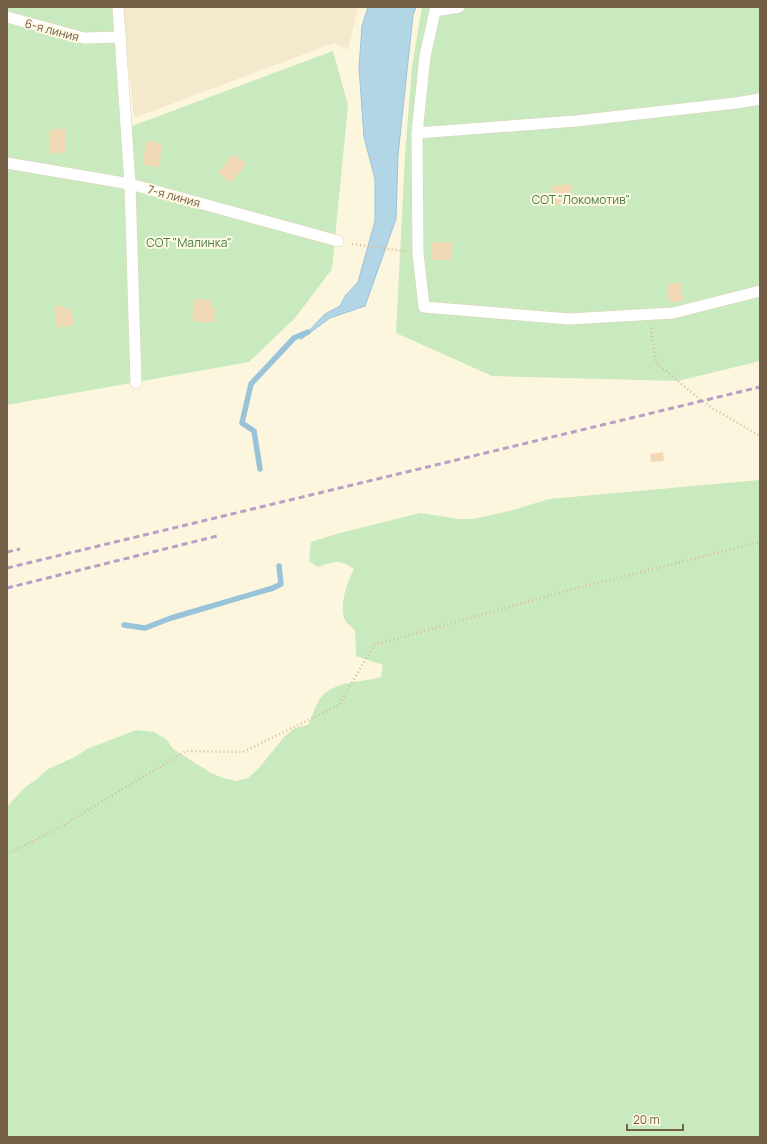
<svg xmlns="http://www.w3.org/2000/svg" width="767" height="1144" font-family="Manrope,sans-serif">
	<rect width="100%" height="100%" fill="#fdf6df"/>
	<!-- residential -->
	<polygon fill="#f4e9cd" points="122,7 358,7 348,50 334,43 134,118"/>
	<!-- green -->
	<g fill="#c8eabe">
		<polygon points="7,7 119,7 132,126 333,51 348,105 332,269 295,318 249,362 7,405"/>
		<polygon points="422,7 760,7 760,361 678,381 492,376 396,333 405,155 412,67"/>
		<path d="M760 480V1137H7V807L24 788 37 779 48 769 75 757 87 749 136 730 154 732 166 739 173 749 211 773 223 778 236 781 248 778 259 768 284 737 295 728 308 725C312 718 315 706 320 699 333 680 361 683 381 677L383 665 356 656 355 630C351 627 346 623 344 618 340 602 347 583 354 569 340 559 334 561 318 567L309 561 311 542 336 534 420 513 459 519H473L513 510 549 499Z"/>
	</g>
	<!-- water -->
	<polygon fill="#b3d6e6" stroke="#99c3d8" points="368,7 416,7 413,15 398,155 396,219 365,306 330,318 300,340 325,314 340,306 345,296 358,282 375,221 375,179 364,137 359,68 362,26"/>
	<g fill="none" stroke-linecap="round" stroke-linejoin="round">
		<!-- stream -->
		<g stroke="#99c3d8" stroke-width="5.5">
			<polyline points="260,469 254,431 242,423 251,384 294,338 308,332"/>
			<polyline points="124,625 145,628 171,618 273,588 281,584 279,566"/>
		</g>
	</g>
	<!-- building -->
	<g fill="#f2d9b6">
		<polygon points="65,129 65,153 49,154 49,130"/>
		<polygon points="146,141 162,143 159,167 143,165"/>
		<polygon points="233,154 246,164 231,183 218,173"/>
		<polygon points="571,184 571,203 554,205 552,186"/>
		<rect x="431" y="242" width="20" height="18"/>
		<polygon points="681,282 683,301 669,303 667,284"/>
		<polygon points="195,298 212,301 211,307 215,308 214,322 209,322 209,323 192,321"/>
		<polygon points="62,305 63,309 71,308 74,325 57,328 54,307"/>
		<polygon points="663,452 664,461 651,462 650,454"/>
	</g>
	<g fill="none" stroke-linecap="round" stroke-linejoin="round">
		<defs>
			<g id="service">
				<polyline points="118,7 130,184 136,383"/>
				<polyline points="459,7 435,11 425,56 417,133 418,253 424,307 569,319 673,313 760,291"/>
				<polyline points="7,17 84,38 121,37"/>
				<polyline points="417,133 576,121 736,103 760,99"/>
				<polyline points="7,163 130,184 338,241"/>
			</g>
		</defs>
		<!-- service casing -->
		<use href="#service" stroke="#e0d3bb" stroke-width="12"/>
		<!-- path -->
		<g stroke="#d7bc9a" stroke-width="2.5" stroke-dasharray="1 3" stroke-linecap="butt">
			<polyline points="352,244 405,251"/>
			<polyline points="651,328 656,363 696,396 714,409 760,436"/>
			<polyline points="7,854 55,830 186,751 243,752 339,705 374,645 566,591 760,542"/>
		</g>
		<!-- service -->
		<use href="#service" stroke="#fff" stroke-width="11"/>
		<!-- rail -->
		<g stroke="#ba9ec5" stroke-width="3" stroke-dasharray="6 4" stroke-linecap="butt">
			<polyline points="7,552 20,549"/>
			<polyline points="7,568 760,387"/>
			<polyline points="7,588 217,536"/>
		</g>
	</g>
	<g text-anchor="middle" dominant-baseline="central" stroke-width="4" stroke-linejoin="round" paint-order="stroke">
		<!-- street labels -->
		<g font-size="12" fill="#735e46" stroke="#fff9e5">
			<text transform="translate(52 30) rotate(15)">6-я линия</text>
			<text transform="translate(174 196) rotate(15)">7-я линия</text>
		</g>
		<!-- park labels -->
		<g font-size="12" fill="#487f40" stroke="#fff9e5">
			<text x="581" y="199">СОТ "Локомотив"</text>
			<text x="189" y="242">СОТ "Малинка"</text>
		</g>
	</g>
	<!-- border -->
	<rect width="767" height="1144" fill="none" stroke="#735e46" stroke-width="16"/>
	<!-- scale -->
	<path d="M627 1124v6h56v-6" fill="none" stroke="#735e46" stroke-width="2"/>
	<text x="633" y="1124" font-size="12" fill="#735e46" stroke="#fff9e5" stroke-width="3" paint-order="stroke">20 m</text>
</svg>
